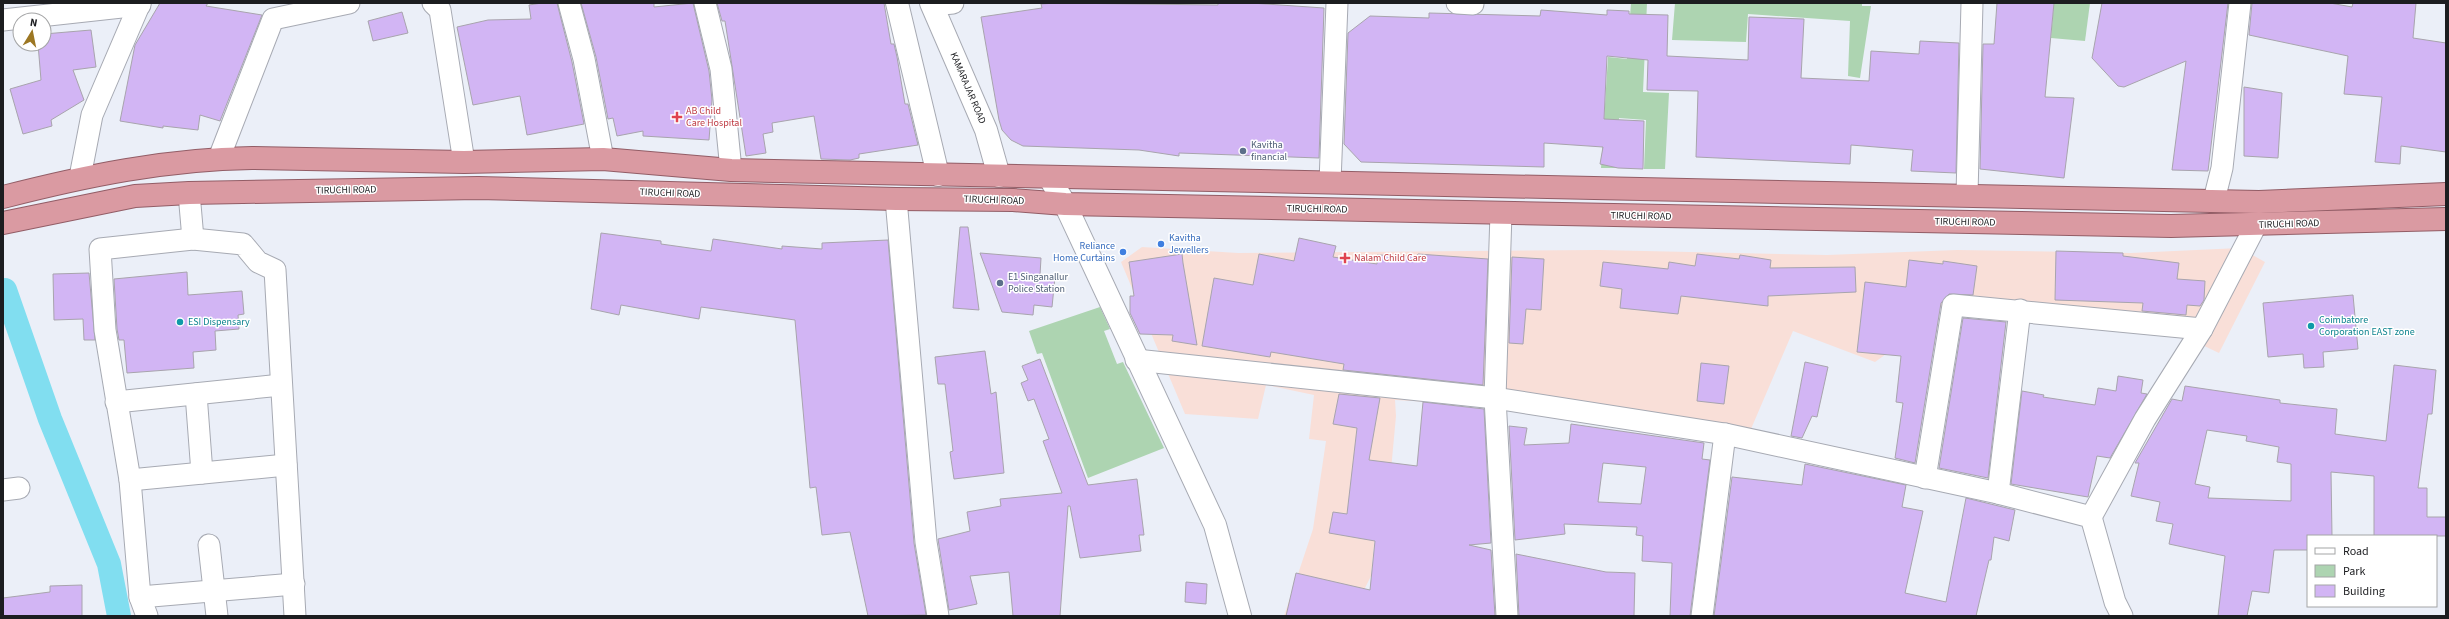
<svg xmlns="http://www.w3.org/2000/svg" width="2449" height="619" font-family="'Source Sans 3',sans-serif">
	<rect width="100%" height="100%" fill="#ebeff8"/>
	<!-- commercial -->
	<polygon fill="#f9dfd8" points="1142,247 1238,253 1599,250 1827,255 1957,250 2131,253 2240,248 2265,262 2219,353 2179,334 1955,308 1917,306 1907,339 1875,362 1793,331 1751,429 1515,393 1501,406 1395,400 1396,416 1391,470 1376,523 1371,576 1351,616 1284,616 1313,529 1326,441 1309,439 1314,395 1266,385 1258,419 1185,414 1121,262"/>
	<!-- green -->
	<g fill="#add4b1">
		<polygon points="1631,3 1647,3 1643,92 1669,93 1665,169 1644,169 1646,120 1619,118 1617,168 1601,168 1608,57 1627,59"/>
		<polygon points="1675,3 1862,3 1862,6 1871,6 1860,78 1848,76 1850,21 1748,14 1746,42 1672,40"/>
		<polygon points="2054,3 2090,3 2085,41 2051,38"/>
		<polygon points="1100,307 1110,329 1104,331 1117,364 1123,362 1164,448 1088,478 1042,353 1037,354 1029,331"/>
	</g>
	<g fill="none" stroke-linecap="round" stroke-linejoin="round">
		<!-- stream -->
		<polyline stroke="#63a4b2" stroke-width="7" points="3,290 5,290"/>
		<!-- canal -->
		<polyline stroke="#81def0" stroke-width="24" points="5,290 50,419 109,564 119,616"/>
	</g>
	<!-- building -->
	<g fill="#d2b5f4" stroke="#a8a4ad" fill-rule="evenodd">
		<polygon points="160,3 208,3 206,6 262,15 220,121 200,115 198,130 163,126 163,128 120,121 135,45"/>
		<polygon points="542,3 557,3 572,62 584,124 527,135 520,96 473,105 457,27 488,20 531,19 529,5"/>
		<polygon points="581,3 654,3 654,7 693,3 709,71 712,100 709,140 643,136 643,131 617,136 613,118 608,119 596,57"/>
		<polygon points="717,3 884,3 891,44 894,44 897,57 905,104 908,104 918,145 859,154 859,158 850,160 821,159 814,116 772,123 773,132 763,134 766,153 746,156 725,21 722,21"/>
		<polygon points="1056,3 1218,5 1218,3 1251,3 1324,8 1319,158 1179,153 1179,156 1139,150 1023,146 1011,140 1002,130 999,120 981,17 1042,8 1041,4"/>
		<polygon points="1997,3 2054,3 2045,97 2074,98 2064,178 1980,169 1983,44 1994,44"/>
		<polygon points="2102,3 2228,3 2208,171 2172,170 2186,61 2124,87 2118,86 2092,58"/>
		<polygon points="2252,3 2330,3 2352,7 2353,3 2416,3 2413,38 2446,43 2446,152 2401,146 2400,164 2375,162 2382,97 2344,94 2348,56 2249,35"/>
		<polygon points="1541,10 1607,15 1607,10 1629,11 1629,14 1668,15 1667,56 1748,60 1749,17 1804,19 1801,78 1869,81 1871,51 1919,54 1920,41 1959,43 1956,173 1911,171 1913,150 1851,145 1850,164 1696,157 1698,91 1647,90 1648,60 1607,56 1604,119 1644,121 1643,169 1618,168 1600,164 1603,147 1544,143 1544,167 1361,162 1344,144 1348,33 1370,16 1429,18 1429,13 1540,16"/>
		<polygon points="402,12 408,33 373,41 368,21"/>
		<polygon points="91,30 96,67 73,70 84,100 51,120 52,126 23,134 10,89 41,80 38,44 44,44 44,34"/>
		<polygon points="2244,87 2282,93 2278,158 2244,156"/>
		<polygon points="960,227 968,227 979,310 953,308"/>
		<polygon points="601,233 661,241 661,244 711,251 713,239 782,249 782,246 822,249 822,243 888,240 914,543 926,615 868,616 850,532 822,535 816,487 810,488 795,320 701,307 699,319 621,305 619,315 591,309"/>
		<polygon points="1299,238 1336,246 1333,257 1377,264 1377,255 1417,256 1418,254 1488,259 1483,385 1343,370 1344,364 1271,352 1270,357 1202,346 1214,278 1253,285 1259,254 1294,261"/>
		<polygon points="2056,251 2123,253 2123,256 2179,263 2177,279 2205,281 2204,300 2200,306 2187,305 2186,315 2142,311 2143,303 2055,300"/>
		<polygon points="980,253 1041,258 1040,275 1055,277 1052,307 1034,305 1033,315 1002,312"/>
		<polygon points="1182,254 1183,263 1197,345 1172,341 1173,335 1140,334 1130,313 1130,296 1134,296 1129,262"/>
		<polygon points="1697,254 1739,259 1740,255 1771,260 1770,268 1855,267 1856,292 1768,296 1768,306 1681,296 1678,314 1620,308 1622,289 1600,286 1603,262 1668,269 1669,262 1695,266"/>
		<polygon points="1512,257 1544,259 1541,310 1526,309 1523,344 1509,343"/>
		<polygon points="1909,260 1943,264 1943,261 1977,266 1973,295 1949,294 1941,303 1915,463 1895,458 1903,403 1896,402 1901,356 1857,352 1865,282 1906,287"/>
		<polygon points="187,272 188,295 242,291 244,314 238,315 239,329 215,331 216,350 193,352 194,368 127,373 124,340 119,340 117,329 114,279"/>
		<polygon points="89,273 95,340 84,340 83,319 54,320 53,274"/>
		<polygon points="2353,295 2358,349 2323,352 2324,367 2304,368 2303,354 2268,357 2263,303"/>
		<polygon points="1963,318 2006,322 1988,478 1939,468"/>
		<polygon points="985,351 991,394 996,392 1004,473 954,479 950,452 953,451 945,384 938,384 935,357"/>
		<polygon points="1040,359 1088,485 1137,479 1144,535 1139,535 1141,551 1080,558 1070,506 1068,506 1060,616 1013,616 1009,572 970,576 977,604 949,610 938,539 970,531 967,512 1001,506 1000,499 1062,493 1043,441 1049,439 1034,399 1028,401 1021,383 1028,380 1022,366"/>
		<polygon points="1805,362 1828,367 1817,417 1812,416 1802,438 1791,436"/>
		<polygon points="1701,363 1729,366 1724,404 1697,401"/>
		<path d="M2394 365 2436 370 2432 414H2428L2418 488H2427V517H2446V536H2374V476L2331 472 2332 536H2308V550H2274L2269 593 2252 591 2247 616H2218L2225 556 2169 544 2173 524 2156 521 2160 502 2131 496 2139 463H2135L2172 399 2182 401 2185 386 2280 400V403L2337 409 2335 434 2386 441ZM2207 430 2247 436 2246 441 2279 447 2277 462 2291 464V501L2208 498 2210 487 2195 484Z"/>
		<polygon points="2118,376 2143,380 2141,393 2147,394 2110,458 2097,456 2088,497 2011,484 2022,391 2044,395 2043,397 2095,405 2098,388 2116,391"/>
		<polygon points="1339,394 1380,398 1369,460 1417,466 1423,402 1484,409 1491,543 1469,545 1491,550 1495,616 1286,616 1296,573 1370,590 1375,541 1329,533 1333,512 1347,514 1357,428 1333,424"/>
		<path d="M1571 424 1704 443 1702 459 1710 460 1690 616H1670L1672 563 1642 561 1643 536 1636 535 1637 527 1564 524 1565 534 1515 540 1509 426 1527 428 1524 445 1569 443ZM1603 463 1646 467 1641 504 1598 502Z"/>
		<polygon points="1805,464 1906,485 1902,507 1923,511 1905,593 1946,602 1966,498 2015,510 2009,541 1994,537 1991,560 1989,560 1976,616 1714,616 1732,477 1802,485"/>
		<polygon points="1516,554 1606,572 1635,573 1634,616 1519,616"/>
		<polygon points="1186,582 1207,584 1206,604 1185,602"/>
		<polygon points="82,585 82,616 3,616 3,598 50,592 50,586"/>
	</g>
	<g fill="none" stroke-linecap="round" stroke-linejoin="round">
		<defs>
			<g id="minor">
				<polyline points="433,3 440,10 464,162"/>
				<polyline points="569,3 584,59 603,159"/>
				<polyline points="705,3 721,69 731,170"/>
				<polyline points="1457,3 1473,4"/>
				<polyline points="932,5 953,3"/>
				<polyline points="3,20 140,5"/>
				<polyline points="219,158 273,19 349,3"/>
				<polyline points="80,177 92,115 140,3"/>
				<polyline points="1330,182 1337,3"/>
				<polyline points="189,193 193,239"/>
				<polyline points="1967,194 1972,3"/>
				<polyline points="896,199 926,542 938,616"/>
				<polyline points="2214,200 2222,168 2240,3"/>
				<polyline points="1501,213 1495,398 1507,616"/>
				<polyline points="1136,360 1495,398 1725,434 1998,493 2091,517 2115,602 2122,616"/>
				<polyline points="196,394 202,473"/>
				<polyline points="116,402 281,385"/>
				<polyline points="1925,478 1953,305 2202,329"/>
				<polyline points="130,480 286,465"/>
				<polyline points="3,490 19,488"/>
				<polyline points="1998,493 2020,310"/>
				<polyline points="2091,517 2145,419 2202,329 2256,225"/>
				<polyline points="209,545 217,616"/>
				<polyline points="140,597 294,584"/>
				<polyline points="147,616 140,597 130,480 105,330 100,249 193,239 243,244 258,262 275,270 295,616"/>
				<polyline points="1702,616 1725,434"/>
			</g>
			<g id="secondary">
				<polyline points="897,3 938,175"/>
				<polyline points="931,3 986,130 999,176"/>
				<polyline points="1049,177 1065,204 1215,525 1240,616"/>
			</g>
			<g id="trunk">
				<path d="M3 197C85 176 167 159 252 158L464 162 603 159 731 170 2259 202 2446 194"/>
				<polyline points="3,223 135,196 189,193 478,188 896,199 1013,200 1065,204 2171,226 2446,219"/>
			</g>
		</defs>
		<!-- minor casing -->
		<use href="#minor" stroke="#a7aab3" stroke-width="23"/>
		<!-- secondary casing -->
		<use href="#secondary" stroke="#a7aab3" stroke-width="24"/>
		<!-- trunk casing -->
		<use href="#trunk" stroke="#925d66" stroke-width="24"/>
		<!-- minor -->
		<use href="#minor" stroke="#fff" stroke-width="21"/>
		<!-- secondary -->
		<use href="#secondary" stroke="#fff" stroke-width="22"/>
		<!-- trunk -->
		<use href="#trunk" stroke="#da9aa2" stroke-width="22"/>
	</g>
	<!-- markers -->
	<g fill="#e0444e" stroke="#fff" stroke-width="1.5">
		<path d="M675 111h4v4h4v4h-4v4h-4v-4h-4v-4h4z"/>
		<path d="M1343 252h4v4h4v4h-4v4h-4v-4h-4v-4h4z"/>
	</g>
	<g fill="#5c6f8a" stroke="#fff" stroke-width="1.5">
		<circle cx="1243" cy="151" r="4"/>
		<circle cx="1000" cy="283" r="4"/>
	</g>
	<g fill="#3f7fe0" stroke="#fff" stroke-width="1.5">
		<circle cx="1161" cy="244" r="4"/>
		<circle cx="1123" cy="252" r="4"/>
	</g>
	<g fill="#0f9aa8" stroke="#fff" stroke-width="1.5">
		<circle cx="180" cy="322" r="4"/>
		<circle cx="2311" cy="326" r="4"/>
	</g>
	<g text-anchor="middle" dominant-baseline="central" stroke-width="3" stroke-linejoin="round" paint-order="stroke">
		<!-- street labels -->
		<g font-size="10" fill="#1c1d20" stroke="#fff">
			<text transform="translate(968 88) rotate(67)">KAMARAJAR ROAD</text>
			<text transform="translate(346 190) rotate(-1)">TIRUCHI ROAD</text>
			<text transform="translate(670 193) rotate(2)">TIRUCHI ROAD</text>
			<text transform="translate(994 200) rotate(2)">TIRUCHI ROAD</text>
			<text transform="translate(1317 209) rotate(1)">TIRUCHI ROAD</text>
			<text transform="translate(1641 216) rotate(1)">TIRUCHI ROAD</text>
			<text transform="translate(1965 222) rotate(1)">TIRUCHI ROAD</text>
			<text transform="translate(2289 224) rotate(-2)">TIRUCHI ROAD</text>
		</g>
		<!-- health labels -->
		<g font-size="10" fill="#be3a42" stroke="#fff" text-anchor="start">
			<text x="686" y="111">AB Child<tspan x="686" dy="12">Care Hospital</tspan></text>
			<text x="1354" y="258">Nalam Child Care</text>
		</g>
		<!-- service labels -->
		<g font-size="10" fill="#4e5e75" stroke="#fff" text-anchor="start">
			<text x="1251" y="145">Kavitha<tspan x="1251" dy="12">financial</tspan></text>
			<text x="1008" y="277">E1 Singanallur<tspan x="1008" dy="12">Police Station</tspan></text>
		</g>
		<!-- shop labels -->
		<g font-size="10" fill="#366cbe" stroke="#fff" text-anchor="start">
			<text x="1169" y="238">Kavitha<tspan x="1169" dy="12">Jewellers</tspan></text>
			<text x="1115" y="246" text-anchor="end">Reliance<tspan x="1115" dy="12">Home Curtains</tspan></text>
		</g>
		<!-- culture labels -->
		<g font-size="10" fill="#0d838f" stroke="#fff" text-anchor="start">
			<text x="2319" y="320">Coimbatore<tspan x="2319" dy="12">Corporation EAST zone</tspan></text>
			<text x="188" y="322">ESI Dispensary</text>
		</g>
	</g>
	<!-- border -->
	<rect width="2449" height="619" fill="none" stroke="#1c1d20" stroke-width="8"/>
	<!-- legend -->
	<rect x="2307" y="535" width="130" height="72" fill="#ffffff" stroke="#a4a5a6"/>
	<rect x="2315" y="548" width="20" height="6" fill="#ffffff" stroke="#a4a5a6"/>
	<text x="2343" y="555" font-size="12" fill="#1c1d20">Road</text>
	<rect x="2315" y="565" width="20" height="12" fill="#add4b1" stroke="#a4a5a6"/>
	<text x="2343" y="575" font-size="12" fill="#1c1d20">Park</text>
	<rect x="2315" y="585" width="20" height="12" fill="#d2b5f4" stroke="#a4a5a6"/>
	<text x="2343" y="595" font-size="12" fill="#1c1d20">Building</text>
	<!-- north arrow -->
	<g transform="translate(32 32) rotate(10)"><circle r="19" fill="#ffffff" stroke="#a4a5a6"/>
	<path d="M0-3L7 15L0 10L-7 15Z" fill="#9c7723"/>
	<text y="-6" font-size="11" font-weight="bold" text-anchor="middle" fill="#1c1d20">N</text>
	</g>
</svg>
